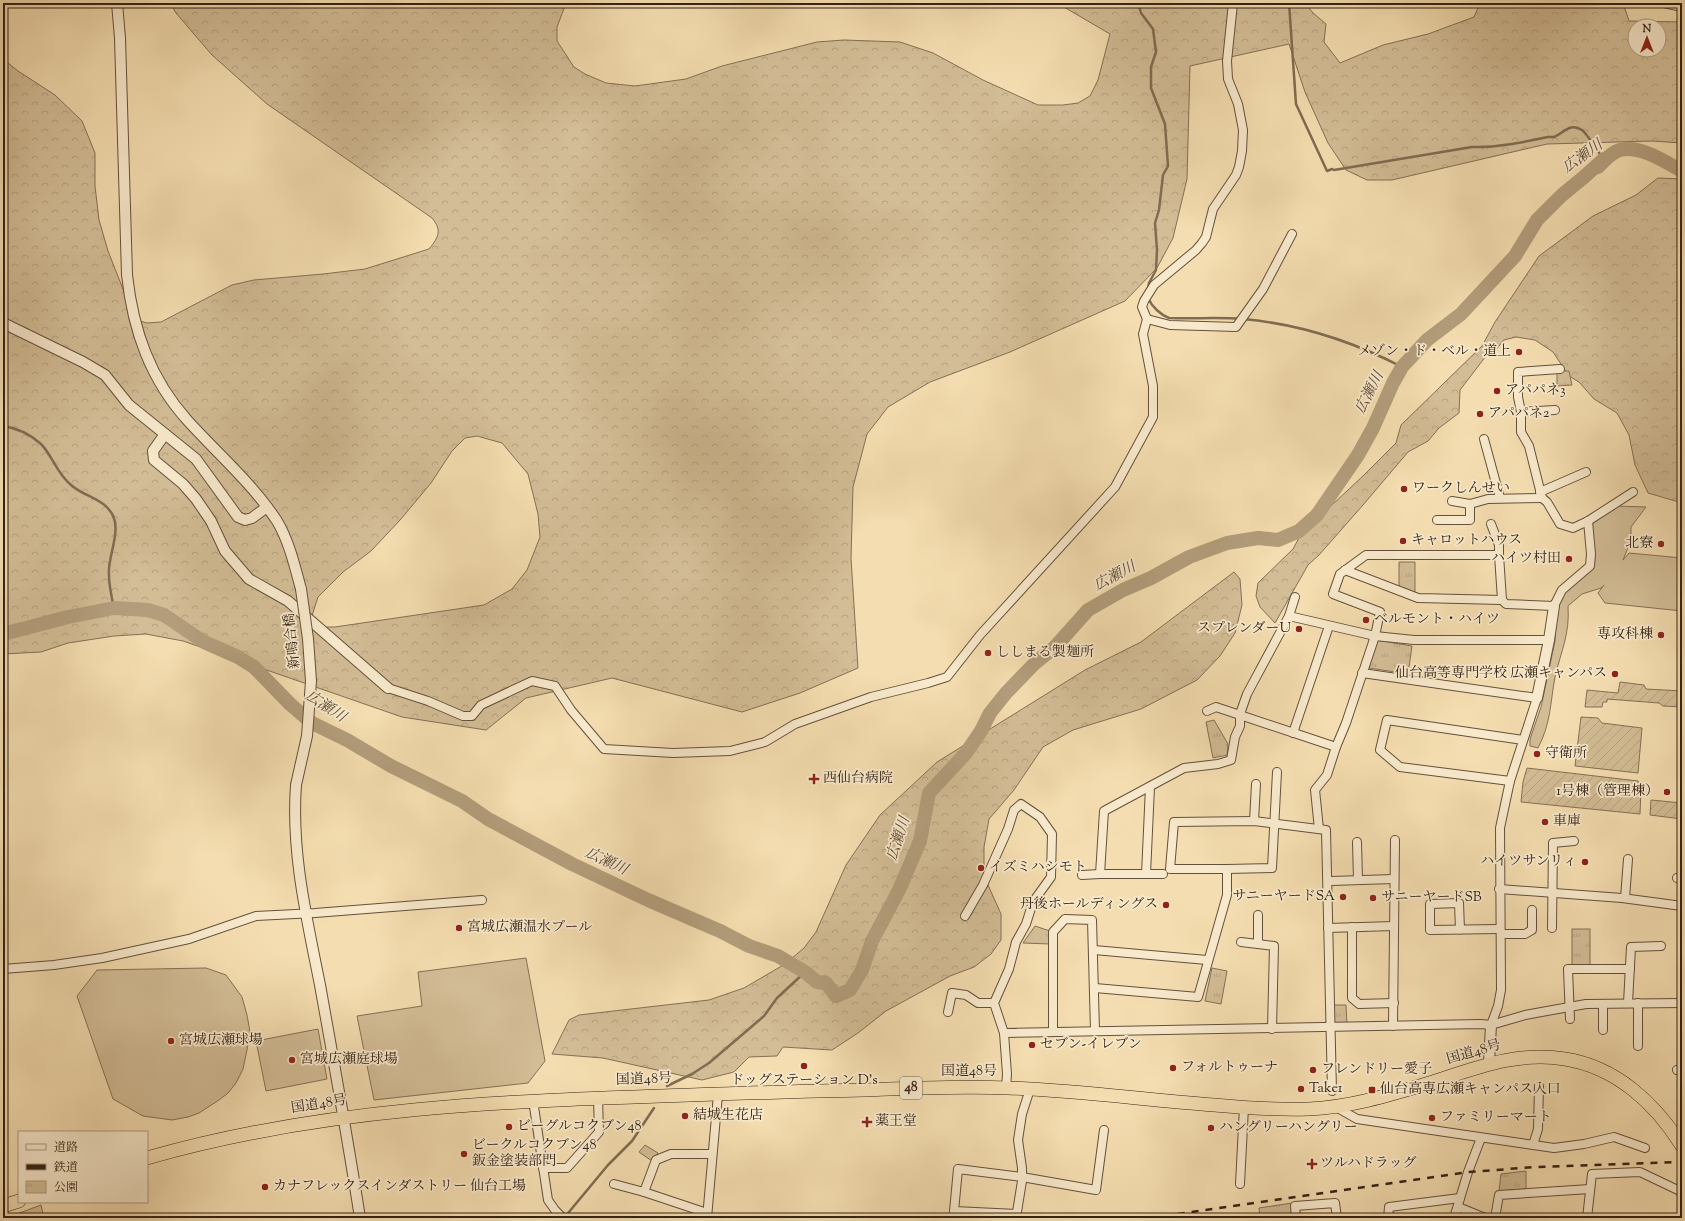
<svg xmlns="http://www.w3.org/2000/svg" width="1685" height="1221" font-family="'Sorts Mill Goudy','Noto Serif JP',serif">
	<defs>
		<pattern id="forest-crowns" width="20" height="18" patternUnits="userSpaceOnUse"><rect width="20" height="18" fill="#d3bd96"/><path d="M2 6a3 3 0 1 1 6 0M12 15a3 3 0 1 1 6 0" fill="none" stroke="#b6a280"/></pattern>
		<pattern id="park-tufts" width="24" height="20" patternUnits="userSpaceOnUse"><rect width="24" height="20" fill="#d3bd96"/><path d="M3 7l-1-3M5 7V3M7 7l1-3M15 17l-1-3M17 17v-4M19 17l1-3" fill="none" stroke="#b6a280"/></pattern>
		<pattern id="garden-furrows" width="10" height="10" patternUnits="userSpaceOnUse"><rect width="10" height="10" fill="#d3bd96"/><path d="M-1 1l2-2M0 10L10 0M9 11l2-2" fill="none" stroke="#b6a280"/></pattern>
	</defs>
	<rect width="100%" height="100%" fill="#f4ddb0"/>
	<filter id="stains"><feTurbulence type="fractalNoise" baseFrequency=".005" numOctaves="4"/><feColorMatrix values="0 0 0 0 .2 0 0 0 0 .09 0 0 0 0 .02 0 0 0 .5 -.17"/></filter>
	<radialGradient id="worn" r=".72"><stop offset=".6" stop-color="#630" stop-opacity="0"/><stop offset="1" stop-color="#630" stop-opacity=".3"/></radialGradient>
	<!-- grass -->
	<g fill="#d3bd96" stroke="#847056">
		<path d="M1616 506 1646 507 1631 527V540L1623 560 1629 553 1682 558V611L1605 603 1598 593 1604 585 1601 588 1582 594 1568 606C1570 634 1561 651 1555 677 1550 704 1551 723 1538 748L1530 746V739L1541 707 1555 641 1557 607 1564 593 1593 559 1591 526 1592 522Z"/>
		<polygon points="526,958 545,1061 528,1083 374,1100 357,1016 422,1006 418,972"/>
		<polygon points="206,968 226,975 242,997 247,1015 250,1032 247,1050 243,1069 236,1083 228,1093 219,1100 199,1113 188,1117 172,1120 143,1116 113,1099 77,996 97,970"/>
		<polygon points="318,1029 327,1079 266,1091 256,1041"/>
	</g>
	<!-- forest -->
	<g fill="url(#forest-crowns)" stroke="#847056" fill-rule="evenodd">
		<path d="M170 3H566L557 27V41L574 67 585 74 606 83 635 86 686 79 722 66 817 42 844 40 900 42 933 53 983 80 1038 105H1063L1078 103 1090 96 1098 80 1110 34 1057 3H1305L1313 13 1326 24 1324 42 1340 63 1383 45 1428 34 1474 17 1480 3H1623L1629 21 1682 22V143L1652 141 1547 144 1392 180H1367L1346 170 1328 143 1305 92 1289 44 1190 66 1187 179 1173 238 1157 268 1125 301 1010 352 930 382 888 407 867 434 853 487 851 558 858 668 800 693 742 712 612 678 526 698 486 730 402 717 183 641 146 634 114 636 68 643 41 652 3 654V59L18 71 55 95 82 121 95 153V186L99 220 108 251 130 307 140 321 147 323 161 322 232 285 254 280 323 274 365 269 429 249C439 237 442 230 432 218L267 104 212 55 176 13ZM1635 26H1659V50H1635ZM477 436 502 443 528 474 538 514 540 537 527 570 512 589 484 605 335 627H316L310 622 318 597 343 572 371 551 401 519 431 483 452 451 465 438Z"/>
		<polygon points="1658,178 1682,179 1682,503 1648,493 1635,465 1629,435 1617,413 1594,399 1579,382 1569,376 1553,352 1535,340 1516,337 1504,340 1494,352 1486,356 1460,390 1459,413 1439,428 1428,441 1408,452 1363,505 1319,555 1308,565 1275,623 1260,607 1256,596 1258,583 1293,549 1301,534 1364,475 1396,443 1401,425 1482,346 1495,322 1539,256 1593,216 1636,195"/>
		<polygon points="1234,572 1240,579 1242,605 1235,633 1220,656 1197,680 1141,709 1073,730 1043,747 1014,790 989,819 984,847 984,876 1001,914 1001,940 991,954 974,967 950,976 886,1011 858,1033 832,1050 783,1047 777,1056 749,1057 734,1072 702,1080 603,1058 552,1054 569,1020 579,1015 709,1000 744,988 785,964 804,948 816,932 846,865 880,815 937,762 1085,670 1141,642"/>
	</g>
	<!-- park -->
	<g fill="url(#park-tufts)" stroke="#847056">
		<polygon points="1557,371 1569,371 1572,385 1557,386"/>
		<polygon points="1399,562 1415,562 1415,593 1399,587"/>
		<polygon points="1376,640 1412,646 1408,674 1369,668"/>
		<polygon points="1214,720 1228,744 1227,755 1213,758 1206,722"/>
		<polygon points="1035,926 1050,931 1050,944 1023,943"/>
		<rect x="1572" y="929" width="18" height="36"/>
		<polygon points="1212,968 1227,971 1221,1004 1205,1001"/>
		<polygon points="1331,1005 1346,1005 1347,1025 1332,1025"/>
		<polygon points="645,1145 658,1153 652,1161 639,1152"/>
		<polygon points="1526,1171 1526,1189 1499,1191 1501,1174"/>
		<polygon points="1292,1203 1293,1218 1260,1218 1259,1208"/>
		<polygon points="41,1205 44,1218 6,1218"/>
	</g>
	<!-- garden -->
	<g fill="url(#garden-furrows)" stroke="#847056">
		<polygon points="1620,682 1644,685 1646,689 1682,691 1682,707 1663,706 1659,703 1607,699 1607,702 1603,702 1602,707 1585,707 1587,690 1618,693"/>
		<polygon points="1581,717 1598,718 1602,723 1642,728 1638,773 1575,766"/>
		<polygon points="1527,768 1638,781 1641,789 1640,814 1521,802 1523,782"/>
		<polygon points="1651,800 1682,803 1682,819 1650,815"/>
	</g>
	<g fill="none" stroke-linecap="round" stroke-linejoin="round">
		<!-- stream -->
		<g stroke="#806c52" stroke-width="2.5">
			<polyline points="1138,3 1141,13 1153,29 1156,52 1151,67 1151,88 1165,124 1168,166 1163,175 1159,210 1155,223 1157,250 1156,270 1149,283 1148,289"/>
			<path d="M1289 3 1296 104 1327 171 1332 169 1334 170 1472 147C1497 148 1524 142 1548 137 1549 137 1553 137 1554 137 1564 133 1570 122 1582 130 1587 133 1597 152 1604 159"/>
			<path d="M1148 298C1152 307 1161 315 1169 318 1194 319 1218 317 1243 319 1299 324 1352 341 1402 367"/>
			<path d="M3 426C17 428 30 434 41 444 52 455 57 474 71 485 84 497 107 499 114 518 119 533 110 553 109 569 108 582 111 595 114 608"/>
			<polyline points="667,1086 692,1074 709,1063 764,1016 777,998 805,972"/>
			<polyline points="564,1218 608,1165 632,1141 654,1108"/>
		</g>
		<!-- river -->
		<g stroke="#b39d7b" stroke-width="14">
			<path d="M1598 167C1604 161 1612 152 1620 150 1641 145 1665 162 1682 171"/>
			<polyline points="3,634 68,617 114,608 148,610 164,615 204,642 238,657 254,667 290,704 312,723 347,740 391,766 462,801 488,819 572,864 648,900 720,931 749,946 778,956 805,972 817,982 826,983 836,996 850,990 862,970 872,941 899,890 920,841 929,793 966,753 981,731 990,713 1006,693 1035,663 1055,647 1088,610 1123,590 1151,578 1189,557 1227,543 1258,538 1278,540 1299,531 1317,515 1358,455 1373,428 1393,383 1402,367 1427,340 1461,314 1515,256 1537,220 1562,195 1584,177 1604,159"/>
		</g>
		<defs>
			<g id="minor">
				<polyline points="1664,3 1682,7"/>
				<polyline points="1147,319 1170,325 1236,327 1263,289 1292,234"/>
				<polyline points="1560,369 1518,372 1518,397 1521,412 1521,432 1529,446 1542,498 1547,502 1560,524 1573,528 1588,521 1633,492"/>
				<polyline points="1521,412 1555,410"/>
				<polyline points="1484,439 1500,498"/>
				<polyline points="1540,492 1586,472"/>
				<polyline points="1452,501 1470,504 1488,499 1542,498"/>
				<polyline points="1437,520 1470,520 1470,504"/>
				<polyline points="1491,524 1499,545 1499,555"/>
				<polyline points="1345,570 1418,598 1502,600"/>
				<polyline points="1289,616 1295,597"/>
				<polyline points="1362,673 1537,698 1510,781 1500,828 1501,990 1498,1006 1491,1025"/>
				<polyline points="388,688 428,701 463,716 472,716 481,705 532,681 555,686 571,710 604,749 673,753 730,751 765,742 795,724 871,697 928,683 947,677 980,635 1115,487 1153,417 1153,386 1143,334 1147,319 1142,307 1144,301 1154,285 1196,250 1202,243 1206,237 1213,209 1236,175 1239,167 1242,151 1243,130 1238,104 1228,79 1227,61 1233,3"/>
				<polyline points="1207,711 1216,707 1336,747 1346,723 1375,636 1380,612 1333,594 1340,574 1366,555 1499,555 1502,600 1506,604 1554,606 1562,590 1590,566 1591,554 1588,521"/>
				<polyline points="1293,733 1329,626"/>
				<polyline points="1510,781 1400,767 1380,750 1387,720 1523,740"/>
				<polyline points="1254,821 1256,784"/>
				<polyline points="1319,829 1315,790 1327,775 1336,747"/>
				<polyline points="1357,842 1358,880"/>
				<polyline points="1227,869 1272,868 1277,772"/>
				<polyline points="1146,874 1150,787"/>
				<polyline points="1163,874 1100,874 1104,811 1184,768 1218,764 1231,760 1235,737 1240,726 1240,714 1247,694 1289,616 1375,636 1414,640 1549,640"/>
				<polyline points="1082,875 1100,874"/>
				<polyline points="1677,878 1682,878"/>
				<polyline points="1331,881 1394,879"/>
				<polyline points="1499,889 1622,898 1682,906"/>
				<polyline points="1625,898 1628,859"/>
				<polyline points="965,916 983,885 1008,829 1014,810 1021,804 1040,817 1052,834 1051,877 1033,902 1026,924 1016,942 1009,969 994,1003 1004,1033 1007,1074 1006,1088"/>
				<polyline points="1352,927 1352,998 1359,1004 1394,1003"/>
				<polyline points="1328,928 1394,926"/>
				<polyline points="1552,928 1553,843 1574,841"/>
				<polyline points="1460,930 1459,903 1430,904 1430,930 1500,929"/>
				<polyline points="1501,934 1525,934 1532,930 1532,910"/>
				<polyline points="1241,942 1274,946 1272,1029"/>
				<polyline points="1258,944 1258,915"/>
				<polyline points="1094,950 1207,960"/>
				<polyline points="3,969 54,965 102,958 189,939 256,916 315,913 482,900"/>
				<polyline points="1095,988 1198,997 1227,895 1227,869 1170,869 1174,822 1254,821 1326,830 1332,1091"/>
				<polyline points="1628,1003 1631,947 1661,946"/>
				<polyline points="1603,1004 1603,1030"/>
				<polyline points="948,1012 952,993 966,995 978,1003 994,1003"/>
				<polyline points="1570,1019 1568,969 1630,969"/>
				<polyline points="1393,1026 1395,840"/>
				<polyline points="1053,1032 1053,932 1065,919 1092,920 1095,1031"/>
				<polyline points="1004,1033 1481,1024 1491,1025 1525,1015 1586,1004 1682,1003"/>
				<polyline points="1638,1046 1638,1003"/>
				<polyline points="1677,1070 1682,1069"/>
				<polyline points="533,1100 548,1200 555,1210 563,1218"/>
				<polyline points="1336,1107 1357,1119 1554,1148 1584,1144 1614,1137 1645,1148"/>
				<polyline points="1533,1145 1538,1129 1539,1086"/>
				<polyline points="543,1168 567,1168 599,1132 598,1098"/>
				<polyline points="614,1184 644,1192"/>
				<polyline points="1240,1184 1244,1107"/>
				<polyline points="1458,1207 1485,1218"/>
				<polyline points="707,1213 644,1192 656,1160 671,1154 712,1154"/>
				<polyline points="1017,1214 954,1211 958,1169 1022,1177 1096,1190 1104,1130"/>
				<polyline points="707,1218 718,1094"/>
				<polyline points="1016,1218 1022,1181 1022,1168 1018,1140 1022,1114 1030,1089"/>
				<polyline points="1296,1218 1295,1206 1335,1203 1337,1218"/>
				<polyline points="1388,1218 1389,1207 1460,1198"/>
				<polyline points="1454,1218 1468,1172 1481,1138"/>
				<polyline points="1495,1218 1499,1195 1590,1189"/>
				<polyline points="1587,1218 1592,1174 1640,1172 1682,1192"/>
			</g>
			<g id="tertiary">
				<path d="M117 3 120 38 127 275C133 330 150 379 188 421 218 454 252 483 277 521 289 541 295 567 301 589"/>
				<polyline points="3,323 83,362 105,375 129,405 196,459 238,517 245,520 252,518 267,507"/>
				<polyline points="165,434 153,451 154,460 183,484 196,499 211,521 225,551 249,579 288,601 388,688"/>
				<polyline points="1537,698 1549,640 1554,606"/>
				<path d="M296 785C291 853 307 919 320 985 334 1063 348 1140 360 1218"/>
				<polyline points="1489,1063 1491,1025"/>
			</g>
			<g id="trunk">
				<path d="M147 1158C324 1107 507 1101 690 1095 748 1093 807 1091 865 1090 913 1088 960 1086 1008 1088 1077 1090 1145 1100 1214 1105 1246 1108 1277 1110 1309 1109 1352 1107 1393 1094 1433 1082 1476 1068 1518 1051 1565 1059 1616 1067 1655 1103 1682 1146"/>
				<polyline points="3,1206 19,1201"/>
			</g>
		</defs>
		<!-- minor casing -->
		<use href="#minor" stroke="#64513c" stroke-width="10"/>
		<!-- tertiary casing -->
		<use href="#tertiary" stroke="#64513c" stroke-width="12"/>
		<!-- trunk casing -->
		<use href="#trunk" stroke="#342215" stroke-width="14"/>
		<!-- minor -->
		<use href="#minor" stroke="#f8e9cc" stroke-width="8"/>
		<!-- tertiary -->
		<use href="#tertiary" stroke="#f8e9cc" stroke-width="10"/>
		<!-- trunk -->
		<use href="#trunk" stroke="#f4ddb0" stroke-width="13"/>
		<!-- rail -->
		<polyline stroke="#342215" stroke-width="2.5" stroke-dasharray="7 7" stroke-linecap="butt" points="1150,1218 1468,1172 1536,1167 1682,1162"/>
		<defs>
			<polyline id="tertiary-bridge" points="296,785 307,736 311,681 308,639 301,589"/>
		</defs>
		<!-- tertiary-bridge casing -->
		<use href="#tertiary-bridge" stroke="#64513c" stroke-width="12" stroke-linecap="butt"/>
		<!-- tertiary-bridge -->
		<use href="#tertiary-bridge" stroke="#f8e9cc" stroke-width="10"/>
	</g>
	<!-- markers -->
	<g fill="#8f2418" stroke="#f8e9cc" stroke-width="1.5">
		<circle cx="1519" cy="352" r="4"/>
		<circle cx="1497" cy="391" r="4"/>
		<circle cx="1480" cy="414" r="4"/>
		<circle cx="1404" cy="489" r="4"/>
		<circle cx="1403" cy="541" r="4"/>
		<circle cx="1661" cy="544" r="4"/>
		<circle cx="1569" cy="559" r="4"/>
		<circle cx="1366" cy="620" r="4"/>
		<circle cx="1299" cy="629" r="4"/>
		<circle cx="1661" cy="635" r="4"/>
		<circle cx="988" cy="653" r="4"/>
		<circle cx="1615" cy="674" r="4"/>
		<circle cx="1537" cy="754" r="4"/>
		<path d="M812 773h4v4h4v4h-4v4h-4v-4h-4v-4h4z"/>
		<circle cx="1667" cy="792" r="4"/>
		<circle cx="1545" cy="822" r="4"/>
		<circle cx="1585" cy="862" r="4"/>
		<circle cx="981" cy="868" r="4"/>
		<circle cx="1343" cy="897" r="4"/>
		<circle cx="1373" cy="898" r="4"/>
		<circle cx="1166" cy="905" r="4"/>
		<circle cx="459" cy="928" r="4"/>
		<circle cx="171" cy="1041" r="4"/>
		<circle cx="1032" cy="1045" r="4"/>
		<circle cx="292" cy="1060" r="4"/>
		<circle cx="804" cy="1066" r="4"/>
		<circle cx="1173" cy="1068" r="4"/>
		<circle cx="1313" cy="1070" r="4"/>
		<circle cx="1301" cy="1089" r="4"/>
		<rect x="1368" y="1086" width="8" height="8" rx="2"/>
		<circle cx="685" cy="1116" r="4"/>
		<circle cx="1432" cy="1118" r="4"/>
		<path d="M865 1116h4v4h4v4h-4v4h-4v-4h-4v-4h4z"/>
		<circle cx="509" cy="1127" r="4"/>
		<circle cx="1211" cy="1128" r="4"/>
		<circle cx="464" cy="1154" r="4"/>
		<path d="M1310 1158h4v4h4v4h-4v4h-4v-4h-4v-4h4z"/>
		<circle cx="265" cy="1187" r="4"/>
	</g>
	<g text-anchor="middle" dominant-baseline="central" stroke-width="3.5" stroke-linejoin="round" paint-order="stroke">
		<!-- shield labels -->
		<rect fill="#f8e9cc" stroke="#6f5e4c" stroke-width="1" x="900" y="1077" width="22" height="22" rx="3"/>
		<g font-size="13" font-weight="bold" fill="#342215">
			<text x="911" y="1088">48</text>
		</g>
		<!-- poi labels -->
		<g font-size="14" fill="#342215" stroke="#f8e9cc" text-anchor="start">
			<text x="1511" y="352" text-anchor="end">メゾン・ド・ベル・道上</text>
			<text x="1505" y="391">アパパネ3</text>
			<text x="1488" y="414">アパパネ2</text>
			<text x="1412" y="489">ワークしんせい</text>
			<text x="1411" y="541">キャロットハウス</text>
			<text x="1653" y="544" text-anchor="end">北寮</text>
			<text x="1561" y="559" text-anchor="end">ハイツ村田</text>
			<text x="1374" y="620">ベルモント・ハイツ</text>
			<text x="1291" y="629" text-anchor="end">スプレンダーU</text>
			<text x="1653" y="635" text-anchor="end">専攻科棟</text>
			<text x="996" y="653">ししまる製麺所</text>
			<text x="1607" y="674" text-anchor="end">仙台高等専門学校 広瀬キャンパス</text>
			<text x="1545" y="754">守衛所</text>
			<text x="823" y="779">西仙台病院</text>
			<text x="1659" y="792" text-anchor="end">1号棟（管理棟）</text>
			<text x="1553" y="822">車庫</text>
			<text x="1577" y="862" text-anchor="end">ハイツサンリィ</text>
			<text x="989" y="868">イズミハシモト</text>
			<text x="1335" y="897" text-anchor="end">サニーヤードSA</text>
			<text x="1381" y="898">サニーヤードSB</text>
			<text x="1158" y="905" text-anchor="end">丹後ホールディングス</text>
			<text x="467" y="928">宮城広瀬温水プール</text>
			<text x="179" y="1041">宮城広瀬球場</text>
			<text x="1040" y="1045">セブン-イレブン</text>
			<text x="300" y="1060">宮城広瀬庭球場</text>
			<text x="1181" y="1068">フォルトゥーナ</text>
			<text x="1321" y="1070">フレンドリー愛子</text>
			<text x="804" y="1081" text-anchor="middle">ドッグステーション D's</text>
			<text x="1309" y="1089">Take1</text>
			<text x="1380" y="1090">仙台高専広瀬キャンパス入口</text>
			<text x="693" y="1116">結城生花店</text>
			<text x="1440" y="1118">ファミリーマート</text>
			<text x="875" y="1122">薬王堂</text>
			<text x="517" y="1127">ビーグルコクブン48</text>
			<text x="1219" y="1128">ハングリーハングリー</text>
			<text x="472" y="1146">ビークルコクブン48<tspan x="472" dy="16">鈑金塗装部門</tspan></text>
			<text x="1320" y="1164">ツルハドラッグ</text>
			<text x="273" y="1187">カナフレックスインダストリー 仙台工場</text>
		</g>
		<!-- street labels -->
		<g font-size="14" fill="#342215" stroke="#f8e9cc">
			<text transform="translate(293 641) rotate(-96)">新鳴合橋</text>
			<text transform="translate(1474 1053) rotate(-16)">国道48号</text>
			<text x="969" y="1072">国道48号</text>
			<text transform="translate(644 1080) rotate(-2)">国道48号</text>
			<text transform="translate(319 1105) rotate(-9)">国道48号</text>
		</g>
		<!-- water labels -->
		<g font-size="15" font-style="italic" fill="#604d39" stroke="#f8e9cc">
			<text transform="translate(1583 157) rotate(-36)">広瀬川</text>
			<text transform="translate(1370 393) rotate(-63)">広瀬川</text>
			<text transform="translate(1115 577) rotate(-28)">広瀬川</text>
			<text transform="translate(325 707) rotate(33)">広瀬川</text>
			<text transform="translate(899 839) rotate(-72)">広瀬川</text>
			<text transform="translate(606 862) rotate(25)">広瀬川</text>
		</g>
	</g>
	<!-- margin -->
	<rect width="1685" height="1221" fill="none" stroke="#f4ddb0" stroke-width="16"/>
	<rect x="4" y="4" width="1677" height="1213" fill="none" stroke="#342215" stroke-width="2"/>
	<rect x="8" y="8" width="1669" height="1205" fill="none" stroke="#342215"/>
	<!-- legend -->
	<rect x="18" y="1131" width="130" height="72" fill="#f8e9cc" stroke="#aa9983"/>
	<rect x="26" y="1144" width="20" height="6" fill="#f8e9cc" stroke="#aa9983"/>
	<text x="54" y="1151" font-size="12" fill="#342215">道路</text>
	<rect x="26" y="1164" width="20" height="6" fill="#342215" stroke="#aa9983"/>
	<text x="54" y="1171" font-size="12" fill="#342215">鉄道</text>
	<rect x="26" y="1181" width="20" height="12" fill="url(#park-tufts)" stroke="#aa9983"/>
	<text x="54" y="1191" font-size="12" fill="#342215">公園</text>
	<!-- north arrow -->
	<g transform="translate(1647 38)"><circle r="19" fill="#f8e9cc" stroke="#aa9983"/>
	<path d="M0-3L7 15L0 10L-7 15Z" fill="#8f2418"/>
	<text y="-6" font-size="11" font-weight="bold" text-anchor="middle" fill="#342215">N</text>
	</g>
	<rect width="100%" height="100%" filter="url(#stains)"/>
	<rect width="100%" height="100%" fill="url(#worn)"/>
</svg>
